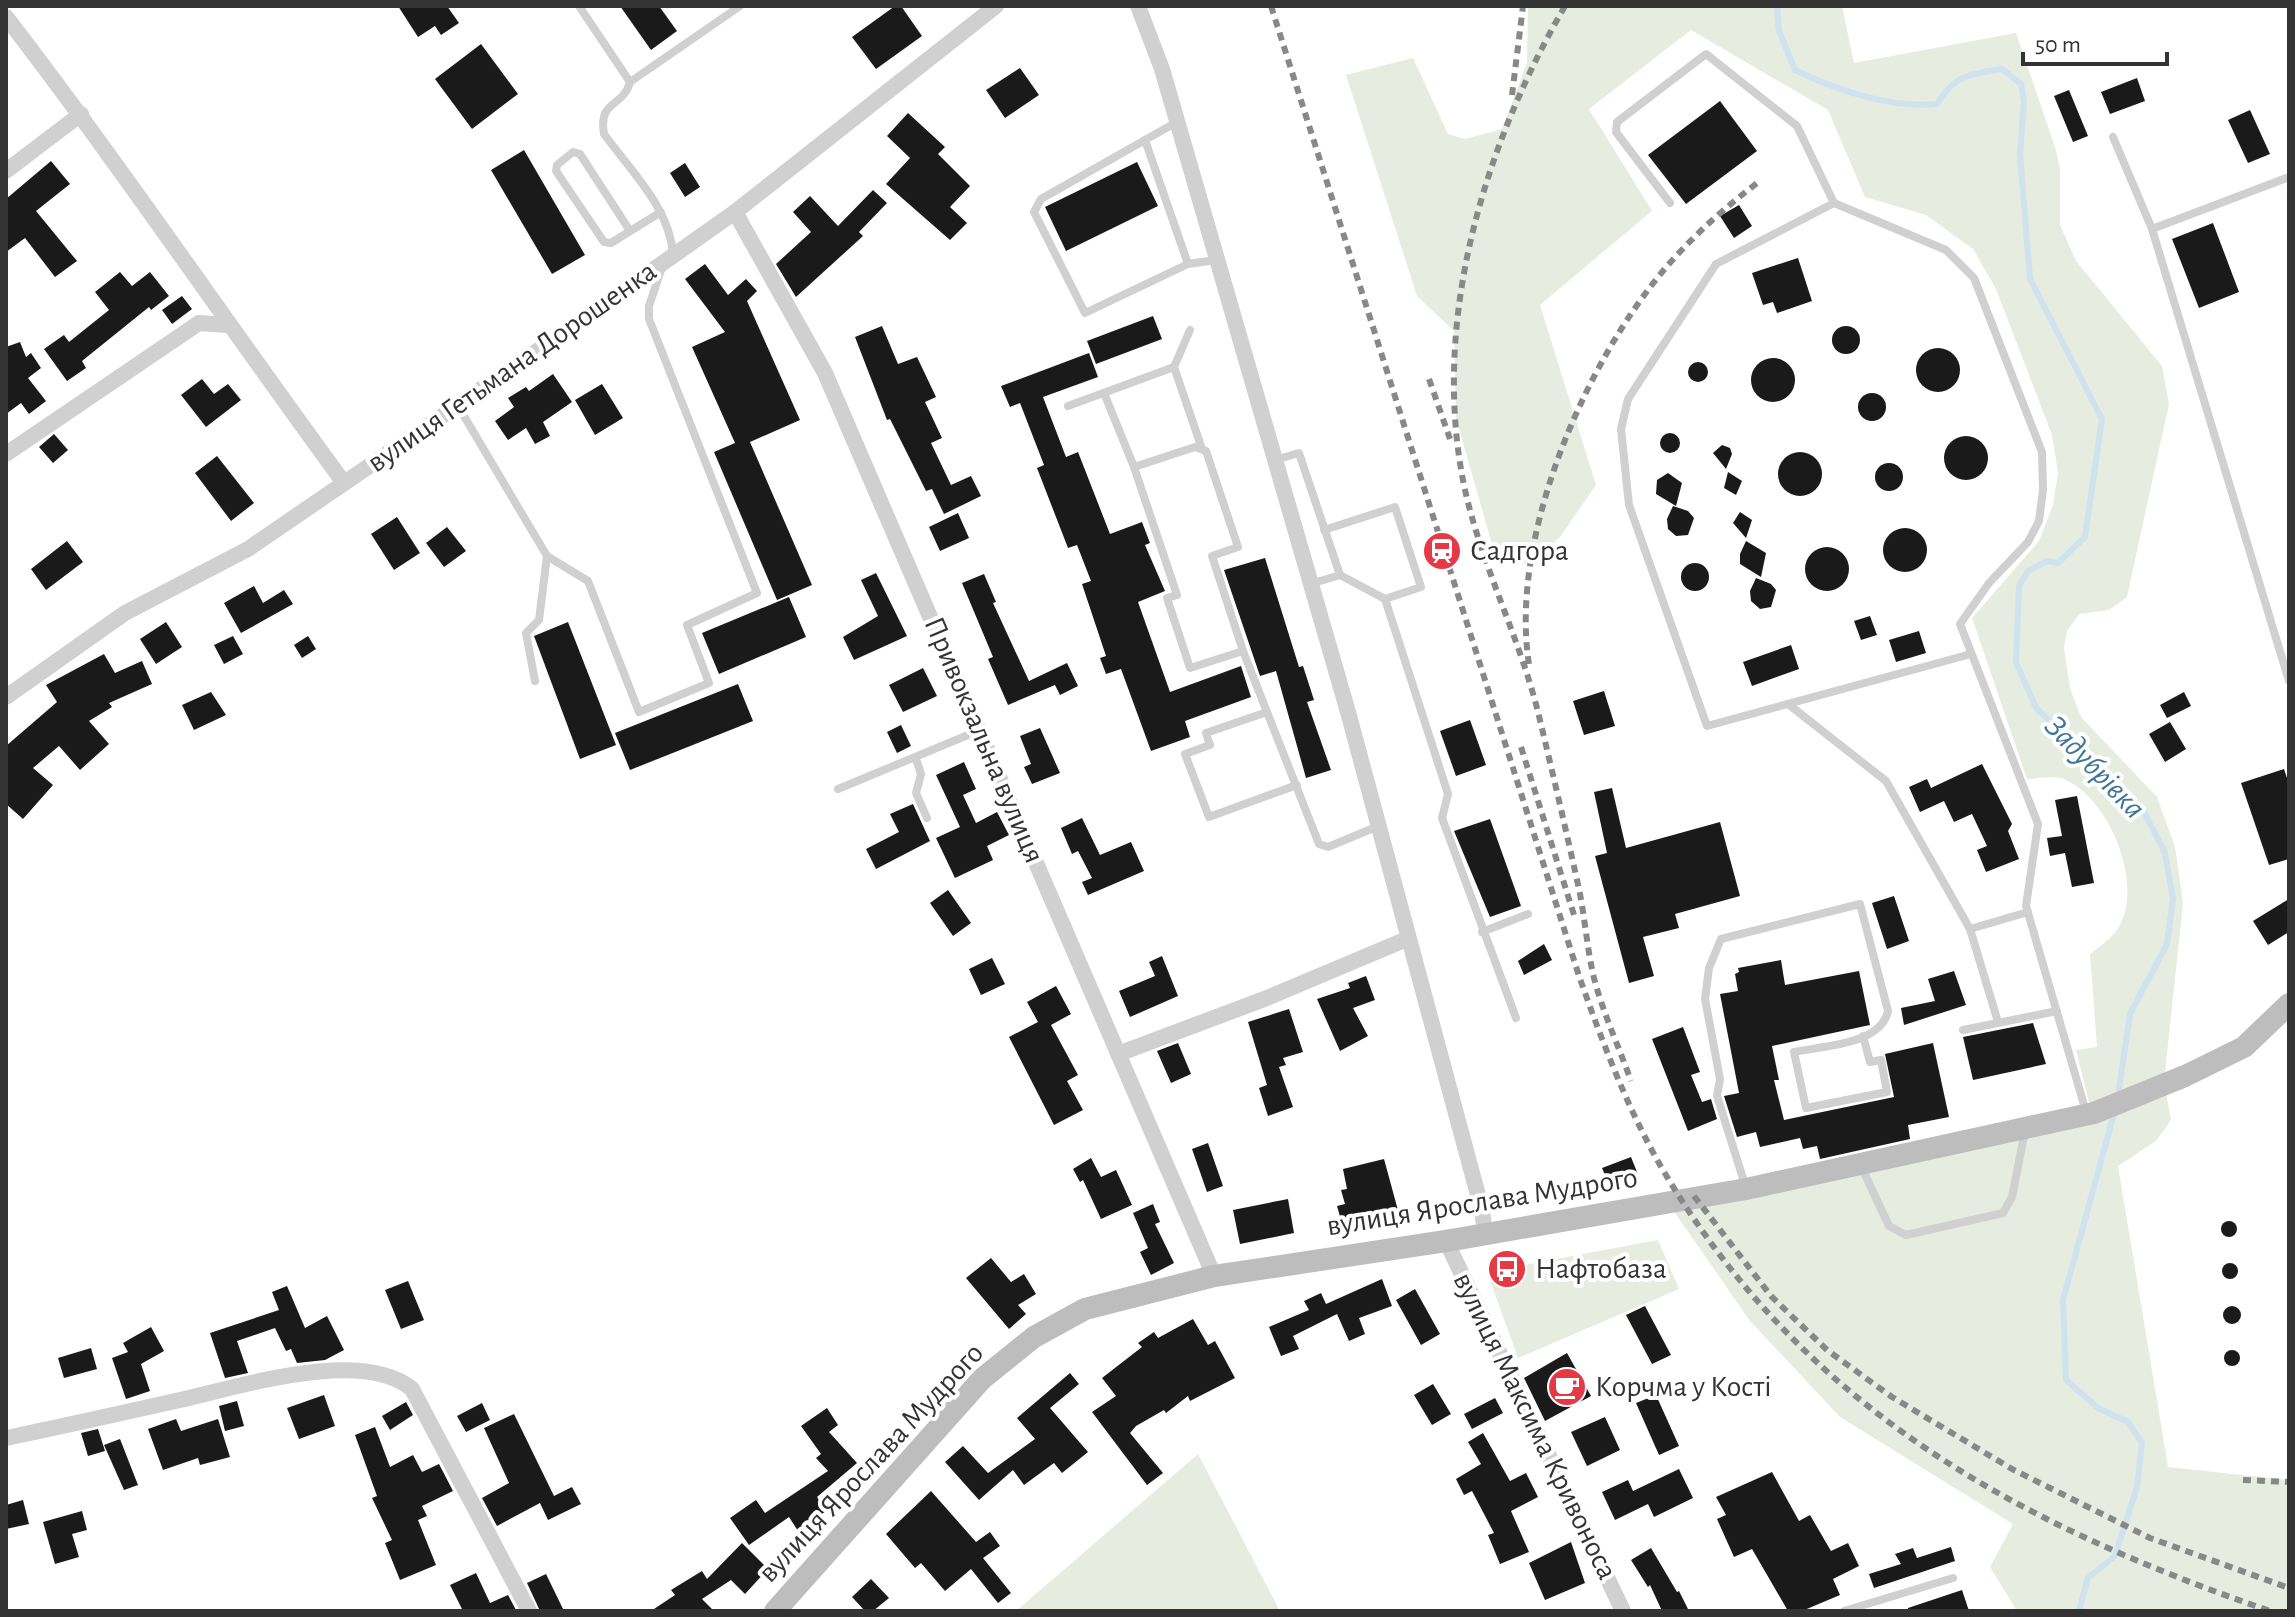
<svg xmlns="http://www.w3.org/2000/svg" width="2295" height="1617" font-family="'Alegreya Sans',sans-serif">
	<rect width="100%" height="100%" fill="#fff"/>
	<!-- green -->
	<g fill="#e6ecdf">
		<path d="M1528 6H1842L1854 63 2016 33 2055 147 2060 168V225L2076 261 2162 366 2169 404 2127 597 2109 610 2079 614 2067 631 2064 648 2070 688 2081 717 2157 797 2175 847 2183 903 2164 1082 2171 1120 2156 1141 2118 1166 2168 1467 2289 1480V1611H2017L1990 1567 2013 1524 1840 1417 1750 1321 1664 1197 2091 1110 2076 1050 2097 1047 2090 954C2104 943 2117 935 2123 918 2140 875 2107 797 2064 779 2054 775 2038 779 2027 779L1972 618 2039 541 2053 505 2058 473 2052 435 1996 289 1973 249 1926 215 1865 197 1828 110 1691 30 1589 109 1652 211 1540 305 1596 485 1560 537 1533 563 1505 564 1493 548 1456 418 1454 331 1417 296 1346 75 1413 58 1448 134 1465 139 1502 129 1527 63Z"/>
		<polygon points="1658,1240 1679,1289 1518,1358 1487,1272"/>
		<polygon points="1198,1454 1280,1611 1016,1611"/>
	</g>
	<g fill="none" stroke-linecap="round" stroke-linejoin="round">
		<!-- stream -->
		<g stroke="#cfe2ee" stroke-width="6">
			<path d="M1777 6 1779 31 1795 70C1836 90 1892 109 1937 104 1954 75 1970 74 2002 69L2021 84 2024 101 2020 154 2030 279 2102 419 2085 537 2058 563 2047 561 2028 571 2019 586 2016 662 2036 708 2142 808 2165 853 2173 899 2167 944 2130 1014 2118 1095"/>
			<polyline points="2079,1611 2088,1578 2115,1556 2137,1487 2142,1443 2128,1422 2098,1408 2066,1380 2063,1300 2115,1110"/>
		</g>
	</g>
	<!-- building -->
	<g fill="#1a1a1a">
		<polygon points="398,6 447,6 459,23 441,35 435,26 418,37"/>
		<polygon points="620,6 659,6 677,31 651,50"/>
		<polygon points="895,6 901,6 922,36 876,69 852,37"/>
		<polygon points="481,44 518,94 472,129 435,79"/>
		<polygon points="1020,68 1039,95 1005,118 986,90"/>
		<polygon points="2137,78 2145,101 2110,114 2101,92"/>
		<polygon points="2069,90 2088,136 2073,142 2054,96"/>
		<polygon points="1720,101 1757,151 1686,204 1648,155"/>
		<polygon points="2250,110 2270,154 2248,163 2228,120"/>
		<polygon points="908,113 945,147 938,154 970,186 950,207 967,223 950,240 886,184 910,158 887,136"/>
		<polygon points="524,150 585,255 552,274 491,170"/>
		<polygon points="51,161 70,184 36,211 77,261 55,277 25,238 6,252 6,199"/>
		<polygon points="1137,162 1158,206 1066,251 1045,207"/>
		<polygon points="685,163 700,187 685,197 670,173"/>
		<polygon points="873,190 887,203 859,232 863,236 796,297 776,264 811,232 793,212 810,196 838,226"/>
		<polygon points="1739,205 1752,226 1734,238 1720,216"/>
		<polygon points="2213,223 2239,292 2199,308 2172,239"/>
		<polygon points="1798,258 1812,301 1777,313 1773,302 1763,305 1752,273"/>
		<polygon points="705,264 728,295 746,279 757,291 747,301 800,420 750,442 812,585 777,600 714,452 735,443 692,347 725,332 685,279"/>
		<polygon points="120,272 132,286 150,272 169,296 151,310 149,307 82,361 86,368 67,381 44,349 64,335 69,342 109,310 95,292"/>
		<polygon points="182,296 192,309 172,324 162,310"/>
		<polygon points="1153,316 1162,339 1096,364 1087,341"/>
		<polygon points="882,326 898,364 917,357 936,397 925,402 942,438 931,443 951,485 971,476 981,496 944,514 932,489 926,491 890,419 887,420 855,337"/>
		<circle cx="1846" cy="340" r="14"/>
		<polygon points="20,342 26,357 31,353 41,368 28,378 46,401 29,414 21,403 6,414 6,347"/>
		<circle cx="1938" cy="370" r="22"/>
		<polygon points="1089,353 1098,377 1043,397 1066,457 1078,452 1110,534 1142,522 1150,543 1145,545 1165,591 1138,602 1170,692 1241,666 1251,697 1185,721 1190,737 1151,751 1121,669 1106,674 1100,658 1106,656 1082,584 1091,581 1077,545 1068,548 1037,468 1044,465 1020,403 1010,407 1001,386"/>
		<circle cx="1773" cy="380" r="22"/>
		<circle cx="1698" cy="372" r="10"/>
		<polygon points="553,374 572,402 543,422 550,436 535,444 526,428 508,440 495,421 514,407 508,398 526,387 529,391"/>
		<polygon points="202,379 214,394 228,384 241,400 206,427 181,395"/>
		<polygon points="602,384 623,418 595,435 575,400"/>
		<circle cx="1872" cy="407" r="14"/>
		<circle cx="1670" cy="443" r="10"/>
		<polygon points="54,434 68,450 53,463 39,447"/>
		<circle cx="1966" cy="458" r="22"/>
		<polygon points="1722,445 1730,448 1732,454 1726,469 1713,453"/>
		<circle cx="1800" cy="474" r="22"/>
		<polygon points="217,456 254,503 231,521 195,473"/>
		<circle cx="1889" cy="477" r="14"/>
		<polygon points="1728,472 1742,481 1736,495 1724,488"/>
		<polygon points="1668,473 1682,483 1676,506 1656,494 1657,480"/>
		<polygon points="1673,506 1688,511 1694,518 1688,535 1676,536 1668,529 1667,519"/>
		<polygon points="1740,512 1752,520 1746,538 1733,523"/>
		<polygon points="958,513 969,538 940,551 929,527"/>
		<polygon points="397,517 420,553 394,570 371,534"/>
		<polygon points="447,527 466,551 444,567 426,543"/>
		<circle cx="1905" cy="550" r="22"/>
		<polygon points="67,541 83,562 46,590 31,569"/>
		<polygon points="1746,541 1766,553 1761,577 1740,564 1740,554"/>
		<circle cx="1827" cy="569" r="22"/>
		<polygon points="1265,558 1299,667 1303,666 1314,700 1307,702 1331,770 1306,778 1276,671 1260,676 1224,570"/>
		<circle cx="1695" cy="577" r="14"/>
		<polygon points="876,573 907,636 854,660 843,637 878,616 861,580"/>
		<polygon points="984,574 996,602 993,603 1029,681 1067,663 1078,686 1060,695 1055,685 1008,705 988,659 993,657 962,583"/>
		<polygon points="1756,578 1771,584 1776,590 1771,607 1760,609 1751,601 1750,591"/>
		<polygon points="254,586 263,603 284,590 293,604 241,633 224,603"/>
		<polygon points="789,597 806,637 719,674 702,633"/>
		<polygon points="1870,616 1877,635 1861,640 1854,621"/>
		<polygon points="166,622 182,647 156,664 140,639"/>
		<polygon points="568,622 616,745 580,759 534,636"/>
		<polygon points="1919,631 1926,653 1896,662 1889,640"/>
		<polygon points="233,636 243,654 224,664 214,645"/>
		<polygon points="308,636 316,649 302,658 294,645"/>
		<polygon points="1791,645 1799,669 1752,686 1743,662"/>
		<polygon points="104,654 115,673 142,661 152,684 109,703 112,707 89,721 109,744 80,770 59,746 33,768 53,785 23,819 6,804 6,746 57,702 46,685"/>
		<polygon points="923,668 937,696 903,712 889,685"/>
		<polygon points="738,684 753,721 630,770 615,733"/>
		<polygon points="1604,691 1615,726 1584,735 1573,701"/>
		<polygon points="211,692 226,715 194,730 182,705"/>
		<polygon points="2184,692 2191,706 2167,718 2160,705"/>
		<polygon points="1470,720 1486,765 1456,776 1440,731"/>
		<polygon points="2170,722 2186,749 2165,762 2149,734"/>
		<polygon points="901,725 911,746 897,753 887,732"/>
		<polygon points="1040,728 1060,773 1032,784 1024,767 1031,764 1020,736"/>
		<polygon points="964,762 976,789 963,795 976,823 997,812 1009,835 987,846 993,860 955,878 936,838 960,827 936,775"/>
		<polygon points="1982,764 2012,824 2008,831 2019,859 1986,872 1977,850 1987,846 1972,814 1954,822 1944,801 1920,812 1909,787 1927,779 1931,788"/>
		<polygon points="2284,769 2289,784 2289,859 2269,865 2241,783"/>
		<polygon points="1612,788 1626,848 1720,822 1740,896 1675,914 1679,928 1643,937 1654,976 1629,983 1595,856 1607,853 1594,792"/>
		<polygon points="2077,796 2094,883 2072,887 2065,853 2050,856 2047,838 2062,836 2055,800"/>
		<polygon points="913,804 930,841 876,869 866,849 899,832 890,814"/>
		<polygon points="1082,818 1100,855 1131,842 1144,871 1088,895 1082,882 1092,878 1078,851 1072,854 1061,828"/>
		<polygon points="1490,819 1521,906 1490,917 1454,831"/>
		<polygon points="948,890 971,923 953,936 930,903"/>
		<polygon points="1894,896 1909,941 1887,949 1872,903"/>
		<polygon points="2289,899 2289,932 2268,945 2253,921"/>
		<polygon points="1544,944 1552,960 1524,975 1518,961"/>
		<polygon points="1162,956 1178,996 1130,1017 1119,991 1155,976 1149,962"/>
		<polygon points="992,958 1005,984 981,995 969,969"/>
		<polygon points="1781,960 1785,985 1859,971 1870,1025 1772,1046 1779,1080 1774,1080 1784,1120 1894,1097 1885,1054 1933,1043 1949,1117 1908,1125 1910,1139 1820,1159 1817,1146 1803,1149 1800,1138 1760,1147 1756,1132 1737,1137 1724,1096 1739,1093 1720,994 1738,991 1735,974 1739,972 1738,968"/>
		<polygon points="1954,971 1966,1005 1904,1025 1901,1008 1935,1001 1928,979"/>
		<polygon points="1366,976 1375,1000 1353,1008 1368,1036 1340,1051 1317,999 1350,988 1348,983"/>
		<polygon points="1056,986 1071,1014 1051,1025 1078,1075 1067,1081 1083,1110 1054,1125 1009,1037 1038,1022 1027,1002"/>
		<polygon points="1289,1009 1303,1052 1283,1058 1286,1065 1279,1067 1293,1107 1268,1116 1259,1088 1267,1085 1248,1022"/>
		<polygon points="2033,1023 2046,1064 1973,1080 1963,1037"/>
		<polygon points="1683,1027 1700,1072 1691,1075 1702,1102 1711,1099 1717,1119 1688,1131 1652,1039"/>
		<polygon points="1178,1043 1191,1074 1171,1083 1157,1051"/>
		<polygon points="1208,1143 1223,1186 1207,1192 1192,1149"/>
		<polygon points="1631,1157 1639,1177 1611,1189 1602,1168"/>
		<polygon points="1091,1158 1101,1177 1116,1170 1132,1205 1101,1219 1083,1180 1080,1182 1073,1169"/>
		<polygon points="1384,1159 1399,1214 1343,1227 1337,1206 1345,1204 1341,1190 1347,1189 1343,1169"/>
		<polygon points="1288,1199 1294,1233 1240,1244 1233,1210"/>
		<polygon points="1153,1204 1160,1222 1155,1224 1174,1263 1151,1275 1140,1252 1148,1248 1133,1213"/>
		<circle cx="2229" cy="1229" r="8"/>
		<polygon points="991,1258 1011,1282 1024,1274 1036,1294 1018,1305 1026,1314 1009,1329 966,1278"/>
		<circle cx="2230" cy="1271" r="8"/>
		<polygon points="1382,1279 1392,1306 1359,1318 1365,1334 1349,1341 1337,1314 1293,1336 1299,1349 1281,1356 1269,1327 1309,1310 1304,1301 1321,1293 1326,1304"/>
		<polygon points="408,1281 424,1320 401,1329 385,1290"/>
		<polygon points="287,1286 305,1328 327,1316 344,1350 325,1360 297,1363 291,1349 286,1351 275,1328 237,1341 248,1373 225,1378 210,1333 279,1310 272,1292"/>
		<polygon points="1415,1289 1440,1334 1421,1345 1396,1300"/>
		<polygon points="1645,1306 1671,1355 1652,1364 1626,1315"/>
		<circle cx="2232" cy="1315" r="9"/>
		<polygon points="1193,1319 1208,1345 1215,1341 1235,1378 1190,1401 1188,1396 1166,1413 1164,1410 1136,1426 1130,1433 1163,1473 1147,1485 1092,1412 1116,1396 1102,1378 1142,1347 1138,1343 1154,1332 1158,1338"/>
		<polygon points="151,1327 164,1351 141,1364 150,1391 126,1399 112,1358 128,1352 123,1343"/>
		<polygon points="91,1348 97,1369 64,1378 58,1358"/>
		<circle cx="2232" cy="1358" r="8"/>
		<polygon points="1567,1353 1591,1396 1545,1421 1524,1378"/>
		<polygon points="1070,1373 1079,1384 1050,1408 1088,1452 1062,1473 1054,1463 1024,1485 1013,1470 979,1500 945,1462 963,1446 988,1473 1035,1439 1017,1418"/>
		<polygon points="1433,1384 1451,1414 1432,1425 1414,1395"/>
		<polygon points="324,1395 335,1426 299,1439 287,1408"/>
		<polygon points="1656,1395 1679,1446 1659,1455 1636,1403"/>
		<polygon points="1495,1398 1503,1413 1472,1429 1464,1414"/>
		<polygon points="237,1401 244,1426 225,1431 219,1406"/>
		<polygon points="406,1402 413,1415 390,1430 382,1416"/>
		<polygon points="482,1403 490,1420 466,1432 457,1416"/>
		<polygon points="827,1408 838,1425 829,1432 857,1463 817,1497 826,1511 798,1531 789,1517 749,1545 730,1518 756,1500 765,1513 828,1471 816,1458 821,1454 801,1426"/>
		<polygon points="514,1414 554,1496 572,1487 581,1504 548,1520 540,1503 497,1526 482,1498 509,1483 484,1428"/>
		<polygon points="1605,1417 1620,1450 1587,1466 1571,1432"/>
		<polygon points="176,1419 181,1431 218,1419 230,1457 200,1465 198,1458 163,1470 148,1429"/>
		<polygon points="375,1427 390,1467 413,1455 422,1472 439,1464 453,1491 422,1506 427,1516 418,1520 436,1565 400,1580 385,1543 392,1540 372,1498 377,1496 355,1435"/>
		<polygon points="98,1429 105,1451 88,1456 81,1433"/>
		<polygon points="1483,1433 1510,1481 1526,1473 1538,1497 1511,1511 1529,1552 1500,1564 1488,1535 1494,1533 1472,1491 1464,1495 1456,1479 1481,1464 1468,1442"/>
		<polygon points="120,1439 138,1485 124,1490 104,1445"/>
		<polygon points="1679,1469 1693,1498 1654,1517 1648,1504 1615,1520 1602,1492 1628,1480 1633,1491"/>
		<polygon points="1772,1472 1799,1521 1810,1515 1831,1551 1848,1543 1859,1566 1833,1579 1840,1595 1802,1611 1788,1611 1752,1549 1734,1557 1717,1519 1726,1515 1716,1497"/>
		<polygon points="931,1491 976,1542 990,1532 1000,1546 983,1558 1011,1593 998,1603 971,1569 945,1591 921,1563 915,1568 886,1534"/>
		<polygon points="23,1500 29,1524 6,1529 6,1505"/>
		<polygon points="82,1511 87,1530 72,1534 79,1557 55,1564 43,1522"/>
		<polygon points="1571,1542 1585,1583 1545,1600 1529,1563"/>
		<polygon points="742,1543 768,1569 745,1594 731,1580 702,1599 714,1611 651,1611 675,1595 671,1590 702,1571 707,1579"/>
		<polygon points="1951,1547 1955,1561 1874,1588 1869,1574 1901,1564 1895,1554 1913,1548 1917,1558"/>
		<polygon points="1651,1548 1677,1592 1679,1591 1689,1611 1662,1611 1650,1585 1648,1587 1631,1560"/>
		<polygon points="476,1573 490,1603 508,1595 516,1610 463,1611 450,1585"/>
		<polygon points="546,1574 564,1611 540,1611 527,1583"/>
		<polygon points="871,1579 889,1598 873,1611 865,1611 852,1597"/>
		<polygon points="1962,1590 1969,1611 1908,1611 1908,1608"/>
	</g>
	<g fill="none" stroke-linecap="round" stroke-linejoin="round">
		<!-- lane -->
		<g stroke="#d0d0d0" stroke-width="8">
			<path d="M579 6 630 82C623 108 598 99 604 134 631 171 670 208 673 255"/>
			<polyline points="630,82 740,6"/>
			<polyline points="2113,137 2152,229 2289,681"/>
			<polyline points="1145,140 1177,122"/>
			<polyline points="1670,203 1616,132 1617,122 1706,54 1797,126 1834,203"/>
			<polyline points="2152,229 2289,177"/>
			<polyline points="630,231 580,154 573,152 557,165 556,171 604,242 611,243 661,212"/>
			<polyline points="1188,264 1085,313 1034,212 1041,199 1145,140 1188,264 1216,260"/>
			<polyline points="1174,367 1190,330"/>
			<polyline points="1104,393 1134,467"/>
			<polyline points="458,406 547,556 588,581 639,712 709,683 687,625 757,593 649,319 649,306 662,267"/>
			<polyline points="1068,406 1174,367 1201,446"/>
			<polyline points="1275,460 1299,453 1340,575"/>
			<polyline points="1324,530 1395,507 1421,587 1385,599 1448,794 1442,818 1516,1018"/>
			<polyline points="1310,584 1340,575 1385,599"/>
			<polyline points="1243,651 1190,668 1167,598 1177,595 1134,467 1195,447 1206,451 1238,547 1212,556 1243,651 1319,844 1328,847 1376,827"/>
			<polyline points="1971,654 1707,726 1629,505 1621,429 1628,399 1716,264 1834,203 1946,250 1974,278 2042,452 2043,490 2039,521 2028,542 1989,583 1960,624 2038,824 2026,906 2084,1105 2090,1110"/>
			<polyline points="535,681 526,633 539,620 547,556"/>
			<polyline points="1788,704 1886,781 1970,929 2028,912"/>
			<polyline points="1267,712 1206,733 1210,745 1185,754 1209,817 1297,785"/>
			<polyline points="916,759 921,774 916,793 927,818"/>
			<polyline points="838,789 980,730"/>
			<polyline points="1970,929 1998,1022"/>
			<polyline points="1482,932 1528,914"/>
			<polyline points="1963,1030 2057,1011"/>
			<polyline points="1861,1166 1889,1226 1906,1235 2003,1213 2012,1197 2025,1131"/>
			<path d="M1746 1188 1717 1096 1720 1079 1705 999 1709 968 1721 939 1860 904 1888 1011C1881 1045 1822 1046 1794 1052L1806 1108 1887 1092 1881 1060 1870 1062 1863 1036"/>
			<polyline points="1844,1611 1953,1578"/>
		</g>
		<!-- street -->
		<g stroke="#d0d0d0" stroke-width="16">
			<polyline points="1138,6 1162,69 1348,712 1482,1210 1485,1233"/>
			<path d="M6 17C123 169 230 328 344 483"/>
			<polyline points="6,171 81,114"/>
			<polyline points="735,212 825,373 1214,1276"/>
			<polyline points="6,454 199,323 227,325"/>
			<polyline points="6,697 125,613 248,549 575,325 735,212 996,6"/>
			<polyline points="1118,1054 1267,998 1407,939"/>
			<polyline points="1446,1241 1623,1611"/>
			<path d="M6 1438C64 1426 122 1413 180 1400 239 1387 361 1347 412 1389L529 1611"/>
		</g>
		<!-- secondary -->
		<polyline stroke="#bdbdbd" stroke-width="22" points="775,1611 982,1379 1034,1337 1085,1309 1214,1276 1446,1241 1746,1189 2094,1113 2185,1076 2244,1047 2289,1004"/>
		<!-- rail -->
		<g stroke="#888" stroke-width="6" stroke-dasharray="8 6" stroke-linecap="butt">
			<path d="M1271 6 1579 976C1602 1041 1626 1105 1660 1165 1801 1407 2014 1523 2270 1611"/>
			<path d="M1565 6C1485 144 1433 315 1462 475 1477 557 1518 632 1538 712 1552 770 1566 830 1579 889 1585 918 1587 949 1594 978 1603 1013 1619 1047 1631 1081"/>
			<polyline points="1512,95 1523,6"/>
			<polyline points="1429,379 1450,439"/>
			<path d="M1529 664C1510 545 1577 384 1648 290 1680 247 1719 212 1761 180"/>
			<polyline points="1521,747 1574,915"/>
			<polyline points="1694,1196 1771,1296 1827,1350 1892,1397 2012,1469 2150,1538 2289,1588"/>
			<polyline points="2243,1480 2289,1482"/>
		</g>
	</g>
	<!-- icons -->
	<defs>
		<symbol id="station-disc" viewBox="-11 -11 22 22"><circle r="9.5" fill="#e63946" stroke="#fff"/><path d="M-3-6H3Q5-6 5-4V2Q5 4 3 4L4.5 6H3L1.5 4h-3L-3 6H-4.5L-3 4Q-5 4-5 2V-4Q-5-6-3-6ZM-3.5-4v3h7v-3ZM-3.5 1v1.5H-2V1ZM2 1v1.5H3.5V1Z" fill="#fff"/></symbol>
		<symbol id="bus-disc" viewBox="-11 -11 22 22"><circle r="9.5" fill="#e63946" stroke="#fff"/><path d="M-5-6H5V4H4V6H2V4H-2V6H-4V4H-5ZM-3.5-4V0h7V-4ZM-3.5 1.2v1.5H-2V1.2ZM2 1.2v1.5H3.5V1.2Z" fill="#fff"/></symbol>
		<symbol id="cafe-disc" viewBox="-11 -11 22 22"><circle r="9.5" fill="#e63946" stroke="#fff"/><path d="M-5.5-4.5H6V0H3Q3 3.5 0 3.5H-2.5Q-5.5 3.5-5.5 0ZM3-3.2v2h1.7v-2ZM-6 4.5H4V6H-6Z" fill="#fff"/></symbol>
	</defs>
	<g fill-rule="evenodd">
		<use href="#station-disc" x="1420" y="529" width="44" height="44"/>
		<use href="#bus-disc" x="1485" y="1247" width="44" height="44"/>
		<use href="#cafe-disc" x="1545" y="1365" width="44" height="44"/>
	</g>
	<g text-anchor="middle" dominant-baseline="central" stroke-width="8" stroke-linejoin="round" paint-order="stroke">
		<!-- street labels -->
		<g font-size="30" fill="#333" stroke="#fff">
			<text transform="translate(512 367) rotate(-35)">вулиця Гетьмана Дорошенка</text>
			<text transform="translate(984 740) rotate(67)">Привокзальна вулиця</text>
			<text transform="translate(1482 1202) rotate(-9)">вулиця Ярослава Мудрого</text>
			<text transform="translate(1535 1426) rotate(64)">вулиця Максима Кривоноса</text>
			<text transform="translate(871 1463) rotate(-47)">вулиця Ярослава Мудрого</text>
		</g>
		<!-- poi labels -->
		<g font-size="30" fill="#333" stroke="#fff" text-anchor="start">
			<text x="1470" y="551">Садгора</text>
			<text x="1535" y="1269">Нафтобаза</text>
			<text x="1595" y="1387">Корчма у Кості</text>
		</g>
		<!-- water labels -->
		<g font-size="32" font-style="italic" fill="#3f7597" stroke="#fff">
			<text transform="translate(2095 767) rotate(46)">Задубрівка</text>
		</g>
	</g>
	<!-- border -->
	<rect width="2295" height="1617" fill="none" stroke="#333333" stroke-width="16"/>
	<!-- scale -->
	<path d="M2023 52v12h144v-12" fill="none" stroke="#333333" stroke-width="4"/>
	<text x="2035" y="52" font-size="24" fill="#333333" stroke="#ffffff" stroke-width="6" paint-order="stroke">50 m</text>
</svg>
